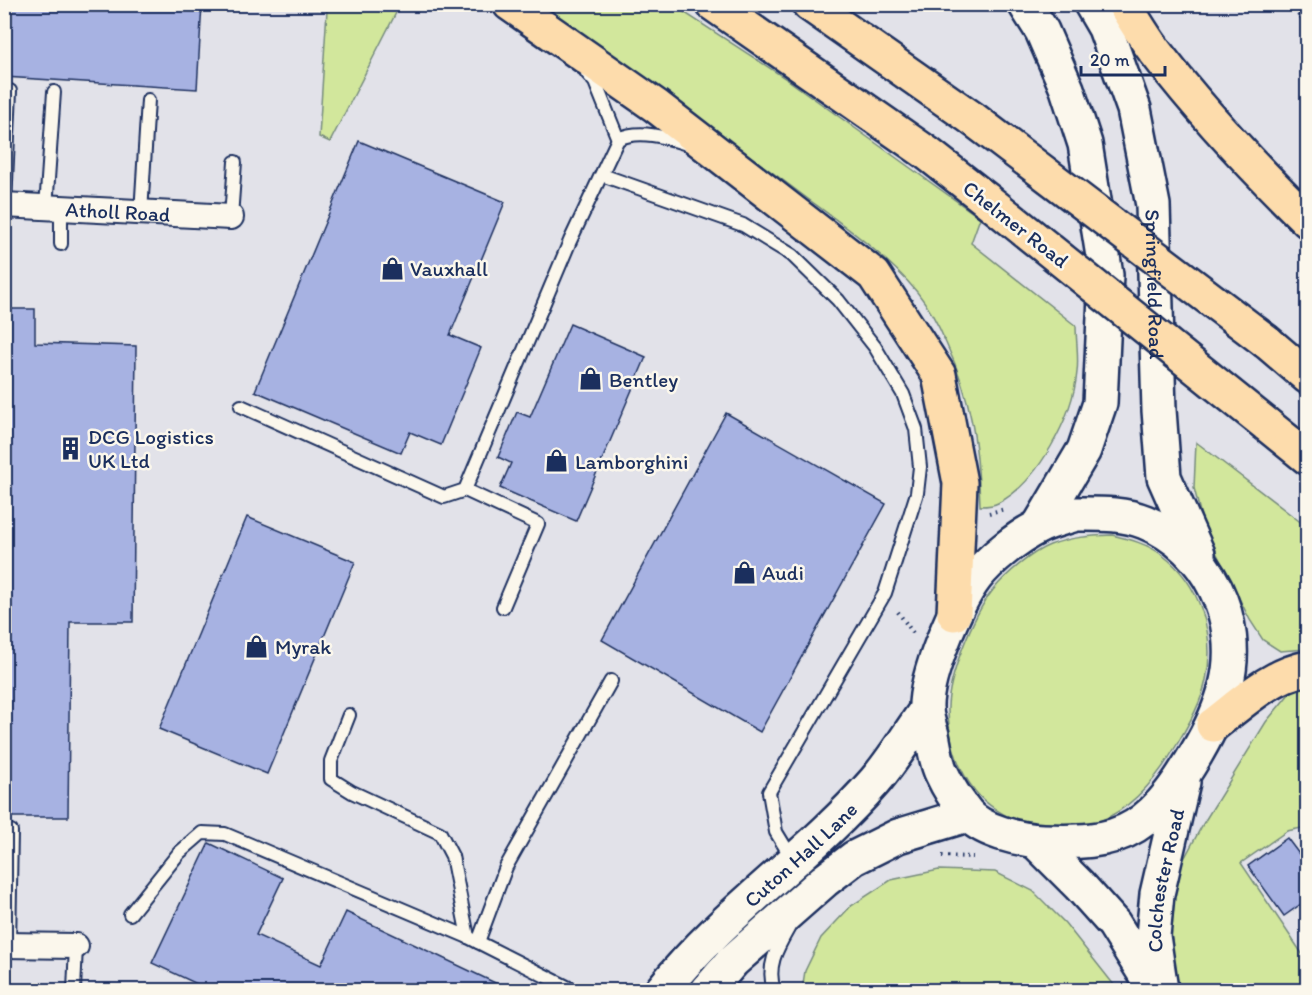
<svg xmlns="http://www.w3.org/2000/svg" width="1312" height="995" font-family="Itim,sans-serif">
	<rect width="100%" height="100%" fill="#e2e2e9"/>
	<filter id="ink" filterUnits="userSpaceOnUse"><feTurbulence type="fractalNoise" baseFrequency=".0167" numOctaves="2"/><feDisplacementMap in="SourceGraphic" scale="12" xChannelSelector="R" yChannelSelector="G"/><feConvolveMatrix kernelMatrix="1 2 1 2 8 2 1 2 1" color-interpolation-filters="sRGB"/></filter>
	<g filter="url(#ink)">
		<!-- green -->
		<g fill="#d2e79c" stroke="#768b7d" stroke-width="1.5">
			<polygon points="289,4 400,5 330,142 319,137 327,10 288,7"/>
			<path d="M537 5H673L788 80 980 218 971 243 1076 326C1076 341 1079 357 1077 372 1073 416 1038 483 998 503 993 506 986 506 980 506 978 446 972 399 946 343 939 326 929 307 917 292 883 251 834 219 792 187 708 125 622 65 537 5Z"/>
			<polygon points="1196,442 1307,527 1307,649 1280,651 1263,640 1250,620 1204,528 1194,488"/>
			<path d="M1112 535C1129 539 1148 544 1162 555 1200 583 1216 635 1206 680 1201 704 1188 725 1176 746 1158 777 1134 807 1100 821 1083 828 1065 826 1047 825 1040 825 1031 825 1024 823 1007 818 986 805 975 791 957 768 949 741 948 711 947 679 973 615 993 590 1006 574 1032 552 1050 545 1071 537 1090 536 1112 535Z"/>
			<polygon points="1307,685 1307,827 1287,831 1241,863 1307,961 1307,990 1181,990 1172,962 1169,913 1178,870 1203,824 1266,722 1294,688"/>
			<polygon points="939,870 995,872 1033,891 1065,923 1118,990 802,990 805,971 821,938 851,906 891,880"/>
		</g>
		<!-- building -->
		<g fill="#a7b2e2" stroke="#1b2f5e" stroke-width="1.5">
			<polygon points="4,4 202,4 197,89 4,77"/>
			<polygon points="359,141 505,202 450,335 481,348 441,445 410,432 401,453 255,391"/>
			<polygon points="4,309 35,309 35,343 136,346 133,622 70,622 68,817 4,817"/>
			<polygon points="570,324 646,357 576,521 500,488 511,463 498,457 517,412 530,417"/>
			<polygon points="726,413 886,504 760,732 602,640"/>
			<polygon points="247,517 355,562 267,774 159,729"/>
			<polygon points="1287,838 1308,866 1308,899 1284,916 1248,866"/>
			<polygon points="209,843 283,878 256,935 321,965 346,912 510,990 210,990 152,963"/>
		</g>
		<g fill="none" stroke-linecap="round" stroke-linejoin="round">
			<defs>
				<g id="lane">
					<polyline points="587,73 595,82 618,139"/>
					<polyline points="602,175 743,225 792,255 838,300 875,347 903,394 916,429 920,467 917,493 885,593 769,792 776,832 793,860"/>
					<polyline points="5,205 10,91"/>
					<polyline points="46,208 54,92"/>
					<polyline points="141,213 148,100"/>
					<polyline points="231,217 235,162"/>
					<polyline points="61,244 61,208"/>
					<path d="M241 406 444 497 465 490 570 241 618 139C640 129 665 137 687 144"/>
					<polyline points="465,490 538,524 503,607"/>
					<polyline points="349,715 331,761 331,779 352,792 440,833 452,856 468,937"/>
					<polyline points="130,914 179,853 202,833 225,834 468,937 573,990"/>
					<polyline points="478,942 506,867 611,681"/>
					<polyline points="9,945 11,831"/>
					<polyline points="74,990 76,946"/>
					<path d="M774 990C766 966 777 948 789 927"/>
				</g>
				<g id="street">
					<path id="s1" d="M4 205 231 217"/>
					<polyline points="4,945 76,946"/>
				</g>
				<g id="secondary">
					<polyline points="1025,4 1042,31 1067,89 1085,144 1106,275 1100,403 1084,450 1039,526"/>
					<path id="s2" d="M1091 4 1105 28 1134 109 1153 205 1159 410 1164 477 1198 554"/>
					<path d="M1076 514C1099 514 1123 513 1145 522 1208 547 1243 620 1226 686 1220 711 1209 732 1196 754 1180 781 1162 809 1135 826 1108 843 1074 842 1043 841 1020 840 980 831 966 812 957 801 948 787 942 774 936 763 935 748 932 735 930 728 927 719 926 711 924 678 956 603 976 577 990 559 1018 537 1038 527 1050 521 1064 518 1076 514Z"/>
					<polyline points="1035,841 1079,885 1114,924 1155,990"/>
					<path id="s3" d="M662 990C724 912 810 856 875 781 894 759 909 733 926 710"/>
					<polyline points="708,990 733,961 824,881 854,858 898,836 967,815"/>
					<path id="s4" d="M1161 990 1153 936 1157 894 1183 782"/>
				</g>
				<g id="primary">
					<polyline points="510,4 656,106 874,275 939,375 960,483 954,614"/>
					<polyline points="713,4 927,153 987,200"/>
					<polyline points="809,4 973,119"/>
					<path d="M1124 4C1135 21 1145 39 1157 54 1203 114 1254 168 1308 221"/>
					<polyline points="1267,342 1308,377"/>
					<polyline points="1266,424 1308,458"/>
					<path d="M1213 725C1242 703 1270 675 1308 668"/>
				</g>
			</defs>
			<!-- lane casing -->
			<use href="#lane" stroke="#1b2f5e" stroke-width="16"/>
			<!-- street casing -->
			<use href="#street" stroke="#1b2f5e" stroke-width="28"/>
			<!-- secondary casing -->
			<use href="#secondary" stroke="#1b2f5e" stroke-width="38"/>
			<!-- primary casing -->
			<use href="#primary" stroke="#1b2f5e" stroke-width="38"/>
			<!-- path -->
			<g stroke="#1b2f5e" stroke-width="4" stroke-dasharray="1.5 4.5" stroke-linecap="butt">
				<polyline points="989,513 1005,509"/>
				<polyline points="898,612 913,633"/>
				<polyline points="942,856 973,857"/>
			</g>
			<!-- lane -->
			<use href="#lane" stroke="#fbf7ec" stroke-width="12"/>
			<!-- street -->
			<use href="#street" stroke="#fbf7ec" stroke-width="24"/>
			<!-- secondary -->
			<use href="#secondary" stroke="#fbf7ec" stroke-width="33"/>
			<!-- primary -->
			<use href="#primary" stroke="#fddcac" stroke-width="33"/>
			<!-- rail -->
			<polyline stroke="#1b2f5e" stroke-width="4.5" stroke-dasharray="9 4.5" stroke-linecap="butt" points="1289,4 1308,25"/>
			<defs>
				<g id="primary-bridge">
					<polyline points="973,119 1267,342"/>
					<polyline points="987,200 1266,424"/>
				</g>
			</defs>
			<!-- primary-bridge casing -->
			<use href="#primary-bridge" stroke="#1b2f5e" stroke-width="38" stroke-linecap="butt"/>
			<!-- primary-bridge -->
			<use href="#primary-bridge" stroke="#fddcac" stroke-width="33"/>
		</g>
	</g>
	<!-- icons -->
	<defs>
		<symbol id="shop-bare" viewBox="-9 -9 18 18"><path d="M-5-2.5h2.3a2.7 3.5 0 0 1 5.4 0H5L5.5 6h-11ZM-1.5-2.5h3a1.5 2.3 0 0 0-3 0Z" fill="#1b2f5e" stroke="#fbf7ec" stroke-width="2.5" paint-order="stroke"/></symbol>
		<symbol id="building-bare" viewBox="-9 -9 18 18"><path d="M-4-6H4V6H1V3H-1V6H-4ZM-2.5-4.3h1.7v1.8h-1.7ZM.8-4.3h1.7v1.8H.8ZM-2.5-1h1.7V.8h-1.7ZM.8-1h1.7V.8H.8Z" fill="#1b2f5e" stroke="#fbf7ec" stroke-width="2.5" paint-order="stroke"/></symbol>
	</defs>
	<g fill-rule="evenodd">
		<use href="#shop-bare" x="376" y="252" width="33" height="33"/>
		<use href="#shop-bare" x="574" y="362" width="33" height="33"/>
		<use href="#building-bare" x="54" y="432" width="33" height="33"/>
		<use href="#shop-bare" x="540" y="444" width="33" height="33"/>
		<use href="#shop-bare" x="728" y="556" width="33" height="33"/>
		<use href="#shop-bare" x="240" y="630" width="33" height="33"/>
	</g>
	<g text-anchor="middle" dominant-baseline="central" stroke-width="5" stroke-linejoin="round" paint-order="stroke">
		<!-- street labels -->
		<g font-size="21" fill="#1b2f5e" stroke="#fbf7ec">
			<text stroke="none"><textPath href="#s1" startOffset="114">Atholl Road</textPath></text>
			<text transform="translate(1016 224) rotate(38)">Chelmer Road</text>
			<text stroke="none"><textPath href="#s2" startOffset="291">Springfield Road</textPath></text>
			<text stroke="none"><textPath href="#s3" startOffset="194">Cuton Hall Lane</textPath></text>
			<text stroke="none"><textPath href="#s4" startOffset="111">Colchester Road</textPath></text>
		</g>
		<!-- poi labels -->
		<g font-size="21" fill="#1b2f5e" stroke="#fbf7ec" text-anchor="start">
			<text x="410" y="268">Vauxhall</text>
			<text x="609" y="379">Bentley</text>
			<text x="88" y="436">DCG Logistics<tspan x="88" dy="24">UK Ltd</tspan></text>
			<text x="575" y="461">Lamborghini</text>
			<text x="762" y="572">Audi</text>
			<text x="275" y="646">Myrak</text>
		</g>
	</g>
	<!-- margin -->
	<rect width="1312" height="995" fill="none" stroke="#fbf7ec" stroke-width="24"/>
	<rect x="12" y="12" width="1288" height="971" fill="none" stroke="#1b2f5e" stroke-width="2" filter="url(#ink)"/>
	<!-- scale -->
	<path d="M1081 66v9h84v-9" fill="none" stroke="#1b2f5e" stroke-width="3"/>
	<text x="1090" y="66" font-size="18" fill="#1b2f5e" stroke="#fbf7ec" stroke-width="4.5" paint-order="stroke">20 m</text>
</svg>
